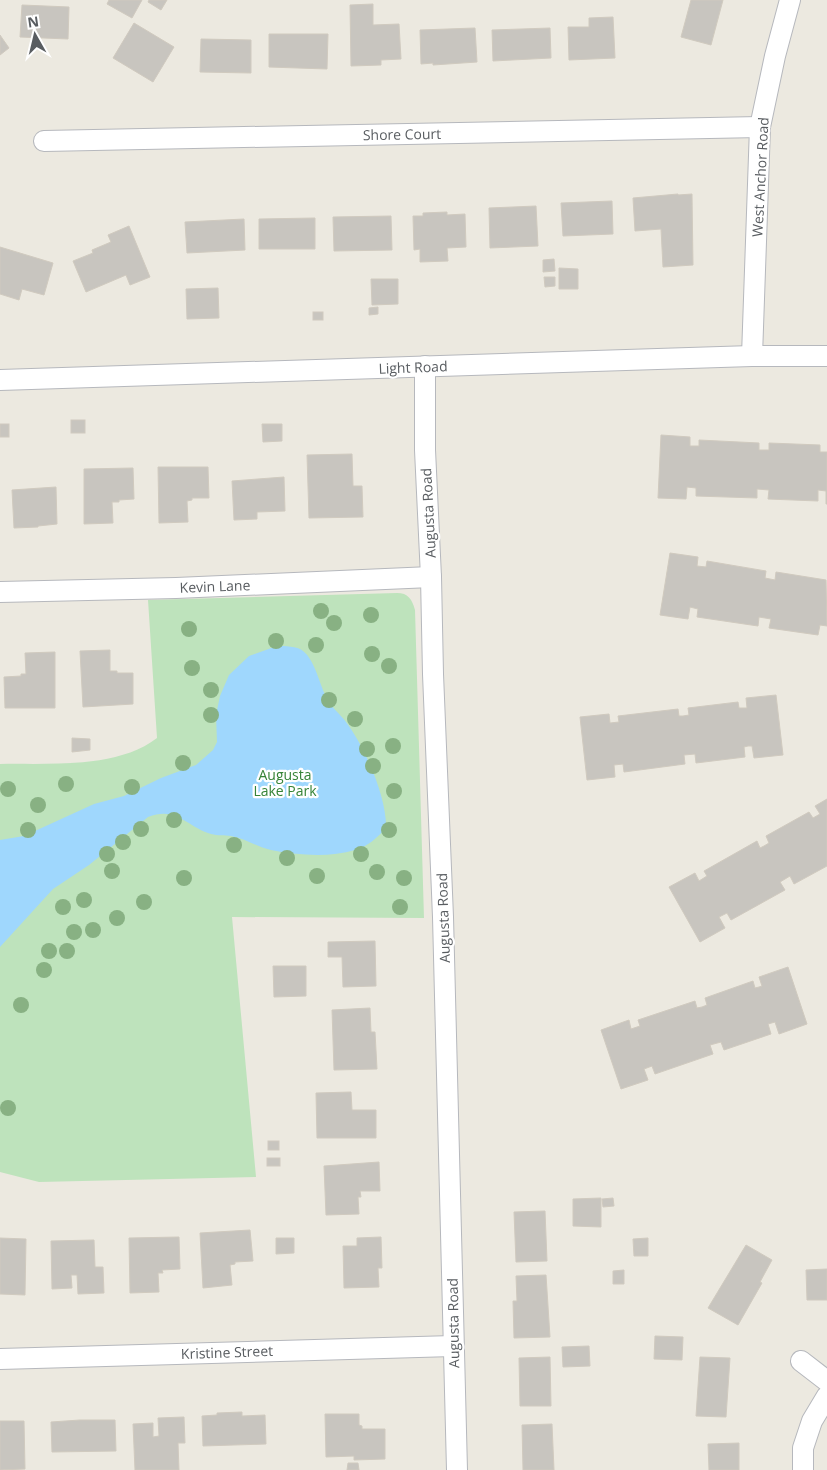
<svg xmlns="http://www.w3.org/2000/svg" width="827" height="1470" font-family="'Open Sans',sans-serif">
	<rect width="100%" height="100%" fill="#ece9e0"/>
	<!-- green -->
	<path fill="#bee3bc" d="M397 593C408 593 412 599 415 610L424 918 232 917 256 1177 39 1182 0 1172V764C49 763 117 769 157 738L148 600Z"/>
	<!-- water -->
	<path fill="#9fd7fd" d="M277 646C285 646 297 646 303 651 315 660 320 686 327 699 331 707 340 714 346 722 365 747 387 798 386 828 377 838 367 847 355 850 329 858 296 855 271 850 257 847 244 838 231 836 224 835 218 836 211 834 186 827 178 806 148 817L89 865 53 889 0 947V840L24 836 94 804 124 796 161 778 196 765 213 750 217 742 216 715 220 696 229 675 249 656Z"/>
	<!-- building -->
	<g fill="#c8c5bf" stroke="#d0cabf">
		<polygon points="109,0 142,0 132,18 107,4"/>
		<polygon points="149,0 167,0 161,10 148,2"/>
		<polygon points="691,0 723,0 711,45 681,37"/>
		<polygon points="373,4 373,25 399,24 401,59 381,60 381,65 351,66 350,5"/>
		<polygon points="22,5 69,7 68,39 20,37"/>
		<polygon points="613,17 615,58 569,60 568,27 589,27 589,18"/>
		<polygon points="134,23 174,47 153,82 113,58"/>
		<polygon points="475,28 477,62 433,65 433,63 421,64 420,30"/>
		<polygon points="550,28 551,58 493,61 492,30"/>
		<polygon points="269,34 328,34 327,69 269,67"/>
		<polygon points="0,35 9,48 0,55"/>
		<polygon points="201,39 251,40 251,73 200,72"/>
		<polygon points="678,194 678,195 692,194 693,265 663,267 661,229 635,231 633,198"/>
		<polygon points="612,201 613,234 563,236 561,203"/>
		<polygon points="536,206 538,246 490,248 489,208"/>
		<polygon points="447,212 447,215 465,214 466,247 447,248 448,261 420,262 420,249 414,250 413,216 423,216 423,213"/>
		<polygon points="391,216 392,250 334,251 333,217"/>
		<polygon points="315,218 315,249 259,249 259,219"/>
		<polygon points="244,219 245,250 187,253 185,222"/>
		<polygon points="129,226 150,277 130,285 126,275 86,292 73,261 93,253 92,250 111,242 108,235"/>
		<polygon points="0,247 53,263 44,295 22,289 19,300 0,294"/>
		<polygon points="554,259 555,271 543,272 543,260"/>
		<polygon points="559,268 578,269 578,289 559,289"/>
		<polygon points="544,277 555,277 555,286 545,287"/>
		<polygon points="371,279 398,279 398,304 372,305"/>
		<polygon points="218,288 219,318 187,319 186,289"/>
		<polygon points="378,307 378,314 369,315 369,308"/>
		<rect x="313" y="312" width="10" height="8"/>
		<rect x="71" y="420" width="14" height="13"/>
		<rect x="0" y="424" width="9" height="13"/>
		<polygon points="262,424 282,424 282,441 263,442"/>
		<polygon points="661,435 690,437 690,446 699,446 699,440 759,443 759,450 769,450 769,443 820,445 820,452 827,452 827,504 826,504 826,491 818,490 818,501 768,499 769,490 757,489 757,498 696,496 696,488 687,487 686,499 658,498"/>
		<polygon points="352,454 353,486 362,486 363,517 309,518 307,455"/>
		<polygon points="158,467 208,467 209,498 192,498 192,500 187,501 188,522 159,523"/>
		<polygon points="133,468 134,499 119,500 119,502 112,502 113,523 84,524 84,469"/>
		<polygon points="284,477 285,511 257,512 257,519 234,520 232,481"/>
		<polygon points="56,487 57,524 38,526 38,527 14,528 12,490"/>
		<polygon points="670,553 698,557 697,566 706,567 707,561 766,571 765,578 775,580 776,572 826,580 827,626 820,625 818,635 769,628 771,619 759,617 758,626 697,617 698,609 690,607 688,619 660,615"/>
		<polygon points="110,650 110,671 117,671 117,673 133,673 133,704 83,707 80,651"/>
		<polygon points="55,652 55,708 5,708 4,677 21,676 21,674 26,674 25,653"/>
		<polygon points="776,695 783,755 754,758 752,746 748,746 744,747 745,757 696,763 695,754 684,755 685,764 624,772 623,764 614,765 615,777 587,780 580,717 609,714 610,723 619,722 618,716 678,709 679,716 683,716 689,715 688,708 738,702 739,708 747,708 746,698"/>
		<polygon points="72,738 90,739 90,750 72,752"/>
		<polygon points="827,799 827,866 794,884 790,876 780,882 785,890 731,920 727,913 719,917 725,928 700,942 669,887 695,873 699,881 707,876 704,871 757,841 760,848 764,846 769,843 766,836 809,812 813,818 820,814 815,806"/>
		<polygon points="375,941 376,986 343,987 342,957 328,957 328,942"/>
		<polygon points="273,966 306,966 306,996 274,997"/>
		<polygon points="788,967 807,1024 779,1034 775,1022 768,1024 771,1034 724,1050 721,1042 710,1045 713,1054 655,1074 652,1066 644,1069 648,1080 621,1089 601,1030 629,1020 631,1029 640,1026 638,1020 695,1001 697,1008 702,1007 707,1005 705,998 753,981 755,988 759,987 762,986 759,977"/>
		<polygon points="370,1008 371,1032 375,1032 377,1069 334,1070 332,1010"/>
		<polygon points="351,1092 352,1110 376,1110 376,1138 317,1138 316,1093"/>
		<rect x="268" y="1141" width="11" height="9"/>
		<rect x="267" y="1158" width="13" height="8"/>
		<polygon points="379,1162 380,1191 360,1191 361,1197 358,1197 359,1214 326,1215 324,1166"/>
		<polygon points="601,1198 601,1227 573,1226 573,1199"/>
		<polygon points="613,1198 614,1206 603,1207 602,1199"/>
		<polygon points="545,1211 547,1261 516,1262 514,1212"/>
		<polygon points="250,1230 253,1261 235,1262 235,1264 230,1265 232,1285 203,1288 200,1233"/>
		<polygon points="179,1237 180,1269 162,1270 163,1273 158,1273 159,1292 130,1293 129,1238"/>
		<polygon points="381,1237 382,1268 378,1268 379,1287 344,1288 343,1246 357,1246 357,1238"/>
		<polygon points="0,1238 26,1239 25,1295 0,1294"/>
		<polygon points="276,1238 294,1238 294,1253 276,1254"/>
		<polygon points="648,1238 648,1256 634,1256 633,1239"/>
		<polygon points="94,1240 95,1267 103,1267 104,1293 78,1294 77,1275 71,1275 72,1288 52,1289 51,1241"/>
		<polygon points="746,1245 772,1260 760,1282 762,1283 738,1325 708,1308"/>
		<polygon points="827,1269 827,1300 807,1300 806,1270"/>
		<polygon points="624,1270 624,1284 613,1284 613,1271"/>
		<polygon points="546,1275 550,1337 514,1338 513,1301 517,1301 516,1276"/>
		<polygon points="655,1336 683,1337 682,1360 654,1359"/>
		<polygon points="589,1346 590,1366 563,1367 562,1347"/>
		<polygon points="550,1357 551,1406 520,1406 519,1358"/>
		<polygon points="700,1357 730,1358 726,1417 696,1416"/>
		<polygon points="242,1412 242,1416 265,1415 266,1444 203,1446 202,1416 217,1415 217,1413"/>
		<polygon points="325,1414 359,1414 359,1425 362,1426 362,1429 385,1429 385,1459 354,1460 354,1456 326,1457"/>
		<polygon points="184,1417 185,1443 178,1443 179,1470 135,1470 133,1424 153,1423 153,1437 159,1436 158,1418"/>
		<polygon points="80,1420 115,1420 116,1451 52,1452 51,1422"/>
		<polygon points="0,1421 24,1421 25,1469 0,1470"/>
		<polygon points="552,1424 554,1470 523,1470 522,1425"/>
		<polygon points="739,1443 739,1470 709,1470 708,1444"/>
		<polygon points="348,1463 358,1463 359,1470 347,1470"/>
	</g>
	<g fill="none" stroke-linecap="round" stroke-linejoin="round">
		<defs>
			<g id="street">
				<polyline points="44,141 760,127"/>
				<polyline points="752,356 760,127 775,56 790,0"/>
				<polyline points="425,366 425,450 431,577 433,674 443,917 457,1470"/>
				<polyline points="0,380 752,356 827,356"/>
				<polyline points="0,592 176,588 431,577"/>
				<polyline points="0,1359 453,1346"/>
				<polyline points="801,1361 827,1381"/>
				<polyline points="803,1470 803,1448 812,1421 827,1396"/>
			</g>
		</defs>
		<!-- street casing -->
		<use href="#street" stroke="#b6b8bd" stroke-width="22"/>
		<!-- street -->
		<use href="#street" stroke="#fff" stroke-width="20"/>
	</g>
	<!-- trees -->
	<g fill="#88b183">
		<circle cx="321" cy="611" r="8"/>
		<circle cx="371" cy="615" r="8"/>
		<circle cx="334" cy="623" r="8"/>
		<circle cx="189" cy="629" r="8"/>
		<circle cx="276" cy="641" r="8"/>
		<circle cx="316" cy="645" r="8"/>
		<circle cx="372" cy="654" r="8"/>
		<circle cx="389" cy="666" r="8"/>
		<circle cx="192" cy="668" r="8"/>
		<circle cx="211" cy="690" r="8"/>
		<circle cx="329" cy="700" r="8"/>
		<circle cx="211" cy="715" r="8"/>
		<circle cx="355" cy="719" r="8"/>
		<circle cx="393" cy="746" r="8"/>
		<circle cx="367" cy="749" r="8"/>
		<circle cx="183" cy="763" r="8"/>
		<circle cx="373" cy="766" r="8"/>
		<circle cx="66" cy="784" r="8"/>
		<circle cx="132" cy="787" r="8"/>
		<circle cx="8" cy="789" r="8"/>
		<circle cx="394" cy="791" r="8"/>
		<circle cx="38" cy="805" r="8"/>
		<circle cx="174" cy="820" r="8"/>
		<circle cx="141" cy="829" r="8"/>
		<circle cx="28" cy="830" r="8"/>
		<circle cx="389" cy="830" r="8"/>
		<circle cx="123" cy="842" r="8"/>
		<circle cx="234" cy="845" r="8"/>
		<circle cx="107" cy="854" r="8"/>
		<circle cx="361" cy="854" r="8"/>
		<circle cx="287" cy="858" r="8"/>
		<circle cx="112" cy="871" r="8"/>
		<circle cx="377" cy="872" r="8"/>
		<circle cx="317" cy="876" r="8"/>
		<circle cx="184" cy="878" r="8"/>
		<circle cx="404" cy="878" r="8"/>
		<circle cx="84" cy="900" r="8"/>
		<circle cx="144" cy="902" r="8"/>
		<circle cx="63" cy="907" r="8"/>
		<circle cx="400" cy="907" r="8"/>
		<circle cx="117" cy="918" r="8"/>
		<circle cx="93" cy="930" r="8"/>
		<circle cx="74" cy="932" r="8"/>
		<circle cx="49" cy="951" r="8"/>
		<circle cx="67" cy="951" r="8"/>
		<circle cx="44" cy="970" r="8"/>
		<circle cx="21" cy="1005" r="8"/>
		<circle cx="8" cy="1108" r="8"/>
	</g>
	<g text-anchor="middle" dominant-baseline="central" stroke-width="4.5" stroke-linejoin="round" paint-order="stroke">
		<!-- street labels -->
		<g font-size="14" fill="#595d61" stroke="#fff">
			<text transform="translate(402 134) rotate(-1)">Shore Court</text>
			<text transform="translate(760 177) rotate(-87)">West Anchor Road</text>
			<text transform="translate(413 367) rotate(-2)">Light Road</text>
			<text transform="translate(428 513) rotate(-93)">Augusta Road</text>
			<text transform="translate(215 586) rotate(-2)">Kevin Lane</text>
			<text transform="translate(443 918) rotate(-92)">Augusta Road</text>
			<text transform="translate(453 1323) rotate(-91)">Augusta Road</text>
			<text transform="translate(227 1352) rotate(-2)">Kristine Street</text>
		</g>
		<!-- park labels -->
		<g font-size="14" fill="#368337" stroke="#fff">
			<text x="285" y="774">Augusta<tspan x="285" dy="16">Lake Park</tspan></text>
		</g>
	</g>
	<!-- north arrow -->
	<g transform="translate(35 35) rotate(352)" stroke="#ffffff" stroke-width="4" paint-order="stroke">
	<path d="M0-4L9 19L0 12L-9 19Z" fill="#595d61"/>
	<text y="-8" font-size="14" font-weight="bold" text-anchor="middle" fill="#595d61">N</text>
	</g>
</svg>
